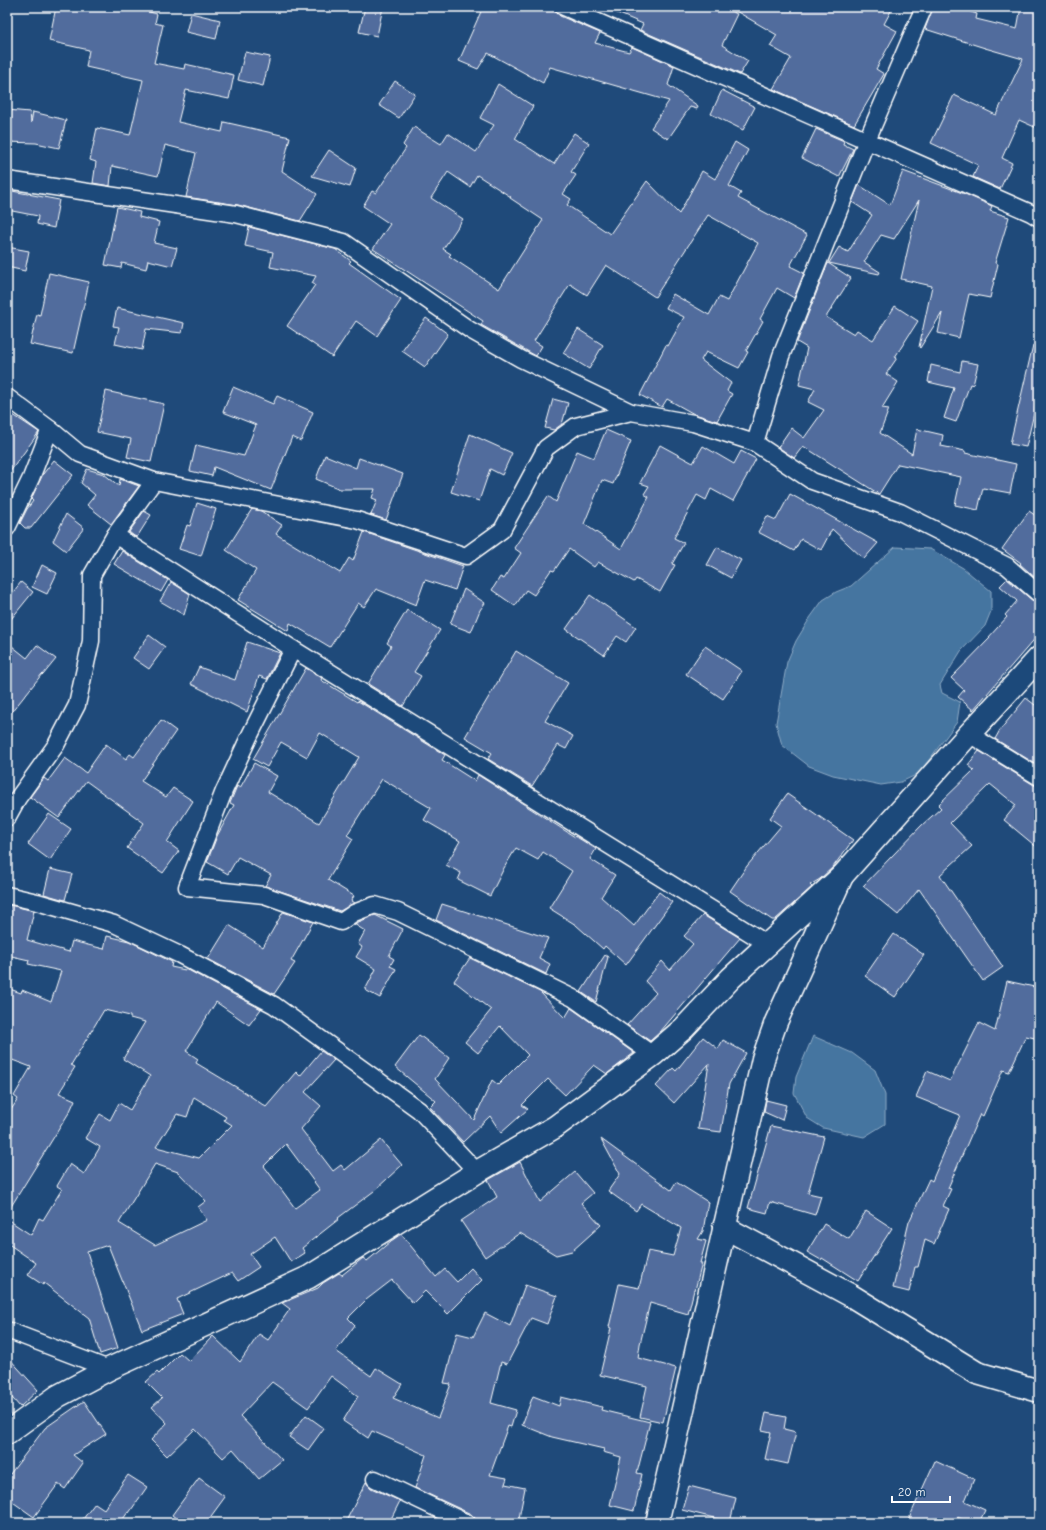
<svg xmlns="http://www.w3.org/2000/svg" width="1046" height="1530" font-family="'Comic Neue',sans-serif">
	<rect width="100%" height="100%" fill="#1f4a7a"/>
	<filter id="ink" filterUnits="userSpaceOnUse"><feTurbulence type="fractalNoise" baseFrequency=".025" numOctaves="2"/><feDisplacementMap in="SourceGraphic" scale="8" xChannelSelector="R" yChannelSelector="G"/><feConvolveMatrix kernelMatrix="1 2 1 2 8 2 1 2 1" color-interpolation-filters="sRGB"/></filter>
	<g filter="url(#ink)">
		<!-- water -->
		<g fill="#4474a0" stroke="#8facc6">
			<polygon points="895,547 930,549 963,568 991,591 991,611 985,626 961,651 940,685 942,693 960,702 957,722 929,760 918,774 901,782 881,785 833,775 809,766 782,745 776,723 787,662 796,641 810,618 823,600 836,592 851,586"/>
			<polygon points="813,1036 852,1053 875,1070 885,1095 885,1124 864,1137 823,1128 807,1118 794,1093 796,1077"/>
		</g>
		<!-- building -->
		<g fill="#516c9d" stroke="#fff" fill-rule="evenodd">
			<polygon points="56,7 131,7 157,14 155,23 163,25 154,63 184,69 185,64 234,75 229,99 186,90 178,122 222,132 224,122 290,137 282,171 317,194 300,221 238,205 186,197 196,153 165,145 158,176 112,166 110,186 93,183 96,162 90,160 97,128 130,135 143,80 86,67 89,50 49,41"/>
			<polygon points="365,7 383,7 377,36 359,32"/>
			<polygon points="483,7 555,7 556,12 560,16 600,33 595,43 629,52 632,47 674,66 668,85 698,106 697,109 690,107 668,139 651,128 669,101 550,67 543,83 488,53 478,69 459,61"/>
			<polygon points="603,7 723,7 737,14 722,45 748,61 740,74 640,30 643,24"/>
			<polygon points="729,7 893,7 884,24 897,31 876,69 884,74 854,125 773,89 791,58 770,46 777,35"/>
			<polygon points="933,7 956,7 977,14 976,19 1017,29 1021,7 1039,7 1039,129 1019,120 1002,158 1012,163 1000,189 973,177 978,165 931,143 954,95 996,115 1023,59 985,48 925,29"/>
			<polygon points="191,13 220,20 216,39 186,32"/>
			<polygon points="245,52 270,57 263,86 238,80"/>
			<polygon points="395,81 415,94 399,118 379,105"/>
			<path d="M498 84 533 106 515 139 554 164 574 133 589 143 571 172 576 175 563 194 571 199 567 205 610 234 647 181 679 214 702 171 715 179 735 142 748 150 729 186 741 193 738 198 807 235 790 266 804 273 794 298 777 288 760 319 763 321 746 351 748 352 739 368 706 352 701 360 731 383 727 391 732 394 717 421 694 414 667 399 662 407 640 395 666 345 668 346 684 317 666 308 673 294 709 315 719 297 727 301 758 243 708 215 655 297 606 265 587 295 570 284 534 341 542 346 536 356 481 325 483 321 373 249 390 224 363 206 372 191 376 193 406 148 403 145 414 127 441 144 448 133 476 152 494 125 480 118ZM448 172 470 187 477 175 511 197 510 198 543 220 499 289 449 256 451 254 443 249 463 219 431 198Z"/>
			<polygon points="722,90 755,107 743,130 711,114"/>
			<polygon points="7,110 30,112 31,123 33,112 66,120 59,148 36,143 7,142"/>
			<polygon points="816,129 844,141 843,144 853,149 839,177 802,158"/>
			<polygon points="329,150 356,168 350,187 312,176"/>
			<polygon points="903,171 965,194 992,206 990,211 1009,217 995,263 998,264 990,298 969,294 959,338 938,333 942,313 920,348 919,347 932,286 901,279 919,200 894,239 881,235 864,262 880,272 879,274 829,263 839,247 848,252 872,215 852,202 859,185 890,205"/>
			<polygon points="7,190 59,200 54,228 37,224 38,216 7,210"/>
			<polygon points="117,207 140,212 139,217 159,222 154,243 177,248 172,266 148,260 146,269 122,263 121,268 105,265"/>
			<polygon points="249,227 335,249 351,261 349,263 401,300 377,336 356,321 332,357 287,326 315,285 312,283 316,276 270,267 273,252 245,246"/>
			<polygon points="7,247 29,251 25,271 7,267"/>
			<polygon points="828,263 851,278 826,317 854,334 857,330 873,340 895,306 918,321 895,357 897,358 886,374 898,382 882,408 889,409 880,433 912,454 917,429 943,435 941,446 965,451 965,453 1016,464 1010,493 983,488 978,510 955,505 961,477 898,464 879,494 803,446 794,458 778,447 791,428 804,438 824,410 808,402 815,389 799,385 807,348 797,342"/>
			<polygon points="49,273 89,282 73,353 30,344 37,314 40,315"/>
			<polygon points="117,308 184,323 182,333 146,329 142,350 115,344 119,327 113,326"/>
			<polygon points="426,318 448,334 425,367 402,351"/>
			<polygon points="578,329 603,345 589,369 563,353"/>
			<polygon points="1033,345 1039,346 1039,392 1026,447 1010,444"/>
			<polygon points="962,361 978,364 973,385 970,384 956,422 944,418 954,388 928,382 931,365 960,372"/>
			<polygon points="233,387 273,404 277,396 313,412 301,441 292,437 271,490 214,467 212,476 190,471 196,445 244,456 256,425 223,412"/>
			<polygon points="106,391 164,404 151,462 127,457 131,439 97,432"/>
			<polygon points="553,399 568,403 562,424 554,430 545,428"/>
			<polygon points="7,411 39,432 7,476"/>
			<polygon points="606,430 631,441 613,484 602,480 584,524 621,549 649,497 644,494 649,486 640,483 660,445 693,463 703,446 734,464 741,451 756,459 733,501 711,489 706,500 697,495 674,538 684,543 672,564 675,565 660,592 636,579 634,582 598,562 594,567 569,549 554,571 551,570 534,595 526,590 515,606 492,590 500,577 504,579 521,553 514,548 548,496 556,502 577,451 594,458"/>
			<polygon points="470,434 512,453 502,475 490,469 479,501 451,492"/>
			<polygon points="325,455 356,468 359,458 403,474 386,520 371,515 377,500 372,498 375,489 340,489 316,479"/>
			<polygon points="54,460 73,475 31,528 25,528 20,523 27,509 33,501 31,499 43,474"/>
			<polygon points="87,469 104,474 119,486 120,479 139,486 111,524 87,505 95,495 81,483"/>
			<polygon points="790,494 821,511 878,543 864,559 832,529 821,550 801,539 794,551 758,532 767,516 776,520"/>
			<polygon points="197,503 216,509 201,556 179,549 187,525 190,526"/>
			<polygon points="252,509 261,511 282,525 276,534 340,573 349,558 353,561 364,532 463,566 455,590 425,580 416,605 376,589 364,607 358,603 330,647 290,623 288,631 238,600 256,570 226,550"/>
			<polygon points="144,511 151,515 137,537 134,536 129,532"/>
			<polygon points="1029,511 1039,518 1039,581 1020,564 1021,563 1002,549"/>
			<polygon points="66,514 84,528 66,551 53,541"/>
			<polygon points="717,547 741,560 731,578 707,565"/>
			<polygon points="122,551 168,580 161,592 114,564"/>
			<polygon points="42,565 57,573 47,594 32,587"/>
			<polygon points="1007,579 1033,601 1039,603 1039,634 973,710 958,697 964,690 951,678 990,638 989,637 1007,617 1005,615 1017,601 1000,586"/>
			<polygon points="21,582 33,592 7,624 7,600"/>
			<polygon points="171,582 190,594 184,615 160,601"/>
			<polygon points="464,589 485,603 480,610 471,632 450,624"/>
			<polygon points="590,595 636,627 626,642 617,636 604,655 566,629"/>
			<polygon points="407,610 440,630 414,672 421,676 403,706 368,684 391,646 387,643"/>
			<polygon points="149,635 165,647 149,669 133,658"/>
			<polygon points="7,642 27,658 37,645 56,659 43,675 42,674 7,718"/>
			<polygon points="247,642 280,653 267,679 259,676 247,712 191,684 199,667 235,680"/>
			<polygon points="705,646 742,671 723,699 686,674"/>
			<polygon points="516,651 568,683 545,721 573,736 566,749 558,745 532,786 488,759 492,753 465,737"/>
			<polygon points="306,668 322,678 321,680 357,702 358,701 445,755 442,760 475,781 478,775 575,837 575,836 596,849 590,859 615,875 601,897 634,926 659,892 672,902 626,965 605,946 603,949 576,925 549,908 572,871 543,852 538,860 516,848 504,868 490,896 458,880 461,873 446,865 460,841 424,820 431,808 382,779 347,835 353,839 328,880 354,896 351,901 354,903 340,911 265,886 271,875 238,857 228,874 207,862 217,836 234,805 230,803 237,786 240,788 254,763 277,776 268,792 319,823 359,757 320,733 307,757 281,742 267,767 253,759"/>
			<polygon points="1026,698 1039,708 1039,766 995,739 1000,730"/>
			<polygon points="161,720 176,731 141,781 166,797 173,788 193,801 167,842 179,851 163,873 127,848 144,823 86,781 59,818 30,797 44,778 48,781 65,758 86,773 106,744 126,759 130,754 134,757"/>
			<polygon points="979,751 1034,785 1039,786 1039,849 1004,820 1016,805 990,784 950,823 972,846 940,875 1003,967 983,981 919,889 898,915 863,886 922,825 941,808 938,805 974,770 968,765"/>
			<polygon points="787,794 853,840 833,867 820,879 810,885 812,887 775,920 772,920 730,891 747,866 781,826 770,818"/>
			<polygon points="49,814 71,829 50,860 28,844"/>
			<polygon points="50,869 72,874 65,900 44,894"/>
			<polygon points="442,904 548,938 539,958 550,964 546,974 436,920"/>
			<path d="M10 905 34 911 27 940 69 952 72 941 104 949 107 936 129 941 172 962 171 967 190 971 261 1009 249 1025 216 1002 186 1051 198 1059 196 1063 246 1093 266 1107 296 1072 300 1076 321 1051 334 1060 305 1092 321 1106 301 1129 333 1171 341 1165 345 1170 381 1140 402 1165 374 1191 338 1218 339 1219 302 1248 305 1253 291 1262 275 1237 250 1254 259 1267 238 1281 232 1273 177 1299 183 1314 142 1330 108 1245 87 1252 118 1348 100 1354 89 1318 44 1283 43 1285 28 1275 36 1263 7 1243V1219L31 1235 39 1218 43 1220 62 1189 57 1186 70 1164 84 1174 100 1147 85 1138 100 1114 110 1120 119 1103 130 1110 150 1076 123 1059 145 1022 130 1018V1016L104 1010 71 1065 75 1067 59 1093 75 1100 70 1111 7 1213V1116L18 1099 14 1096 31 1067 7 1058V988L21 993 22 990 51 1002 61 971 28 964 29 960 7 955V918ZM194 1097 226 1117 224 1120 232 1125 199 1158 156 1147 177 1114 187 1117ZM286 1144 320 1190 295 1208 264 1166ZM155 1164 178 1172 206 1201 198 1207 207 1220 155 1245 119 1223Z"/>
			<polygon points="283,912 313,922 291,961 295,963 274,994 208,959 229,925 263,947"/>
			<polygon points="375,915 403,929 389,956 394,959 390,966 396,969 380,998 365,990 376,969 356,957 362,947 358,944 365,931 354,924"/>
			<polygon points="703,915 740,938 660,1032 650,1041 627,1025 656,993 645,981 662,961 670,970 693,944 684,936"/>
			<polygon points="894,934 924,955 895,997 865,976"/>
			<polygon points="605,955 608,957 596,1002 581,992"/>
			<polygon points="470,958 540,992 565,1018 571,1008 634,1053 607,1074 594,1065 565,1095 548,1079 522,1105 528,1109 501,1133 490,1116 463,1142 430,1107 436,1101 395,1067 419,1035 449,1058 435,1079 474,1120 492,1080 498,1085 528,1055 500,1026 478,1053 465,1042 491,1010 454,981"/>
			<polygon points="1007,981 1039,988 1039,1039 1026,1036 1009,1072 1003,1070 983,1116 980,1114 948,1188 951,1189 943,1206 949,1209 934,1244 925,1240 918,1267 915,1267 909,1292 893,1288 909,1222 929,1179 932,1181 960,1115 916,1097 927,1071 950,1081 979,1023 995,1031"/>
			<polygon points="703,1037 718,1049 723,1040 746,1053 729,1084 721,1132 698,1129 709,1064 674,1103 656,1086 673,1068 676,1071"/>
			<polygon points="766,1100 786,1105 782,1120 764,1112"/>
			<polygon points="771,1126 824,1137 808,1193 821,1196 815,1215 770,1202 767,1213 748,1208"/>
			<polygon points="601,1139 671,1190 676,1182 708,1202 703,1231 698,1239 706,1241 700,1263 702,1263 695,1290 694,1290 688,1314 650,1303 640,1344 638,1358 676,1368 663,1422 640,1417 647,1386 600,1375 611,1328 609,1327 619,1284 639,1288 648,1251 673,1256 681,1228 641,1204 636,1211 608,1191 620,1174"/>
			<polygon points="520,1162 540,1202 575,1172 593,1193 581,1203 601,1225 572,1251 556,1255 520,1233 485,1257 461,1221 497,1197 488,1180"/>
			<polygon points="866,1211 892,1228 858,1281 822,1258 821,1260 807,1252 824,1224 849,1239"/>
			<polygon points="401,1234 436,1277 445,1269 457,1282 471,1268 482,1280 448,1314 425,1291 413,1303 392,1280 366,1300 348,1318 355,1325 336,1351 371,1376 376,1368 402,1384 393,1398 438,1418 451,1384 444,1383 457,1333 473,1337 485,1313 510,1326 525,1285 557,1296 547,1324 531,1318 507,1364 501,1362 491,1403 516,1410 511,1427 508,1426 490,1475 507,1478 505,1484 525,1488 518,1523 476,1523 475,1518 471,1514 415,1488 426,1455 372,1431 368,1438 343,1421 358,1396 331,1376 308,1408 272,1382 240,1416 282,1460 259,1479 233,1449 223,1458 195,1429 167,1456 151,1440 167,1423 152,1407 162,1398 146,1382 157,1372 159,1374 180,1353 189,1361 213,1336 240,1362 259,1334 268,1340 290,1309 282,1303 318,1288 323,1283 339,1273 342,1275 363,1258 367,1261 391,1241"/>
			<polygon points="7,1356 38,1390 20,1407 7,1392"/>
			<polygon points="533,1396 559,1406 561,1397 602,1407 601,1410 650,1422 637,1473 642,1474 634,1511 610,1505 621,1457 603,1452 604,1449 552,1437 522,1425"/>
			<polygon points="84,1401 106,1434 73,1455 83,1463 65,1489 58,1484 34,1517 7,1498 7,1478 45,1428"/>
			<polygon points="766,1413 786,1417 784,1429 796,1432 788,1464 765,1459 771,1432 762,1430"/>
			<polygon points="306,1415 324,1428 308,1450 289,1437"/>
			<polygon points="935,1461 974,1479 965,1501 985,1510 979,1523 971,1523 957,1517 954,1523 907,1523"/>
			<polygon points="128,1475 147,1487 129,1513 128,1512 121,1522 123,1523 80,1523 95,1503 104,1509"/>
			<polygon points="199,1478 225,1497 206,1523 182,1523 172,1515"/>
			<polygon points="366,1482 371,1488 400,1501 389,1523 345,1523"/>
			<polygon points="689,1486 736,1498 730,1522 682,1510"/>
		</g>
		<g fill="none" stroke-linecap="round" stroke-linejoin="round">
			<defs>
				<g id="street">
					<polyline points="564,7 1031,213 1039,218"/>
					<polyline points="7,180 236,214 344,242 470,330 521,359 631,412"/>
					<polyline points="7,397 50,429 80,454 154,481 357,520 466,556 502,530 546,448 576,426 631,412 693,423 755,443 812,481 900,512 1007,566 1039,594"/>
					<polyline points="755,443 781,356 867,140 924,7"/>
					<polyline points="154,481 115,535 293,649 769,945"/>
					<polyline points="7,528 31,478 50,429"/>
					<polyline points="293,649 249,737 224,791 187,887 264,895 341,922 354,913 375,905 398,912 573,998 653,1055"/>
					<polyline points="969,734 1039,777"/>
					<polyline points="7,818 18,798 56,745 77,705 91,641 92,575 115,535"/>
					<polyline points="7,895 37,902 114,924 180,955 274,1005 419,1110 477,1172"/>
					<polyline points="7,1330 109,1369"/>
					<polyline points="375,1479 467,1523"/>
				</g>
				<g id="secondary">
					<polyline points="724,1227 850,1295 977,1373 1039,1391"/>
					<polyline points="657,1523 763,1059 776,1022 842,876"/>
				</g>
				<polyline id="highway" points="7,1433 58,1396 109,1369 309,1277 477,1172 555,1127 653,1055 684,1028 731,978 842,876 969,734 1039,658"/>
			</defs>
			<!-- street casing -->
			<use href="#street" stroke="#fff" stroke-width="19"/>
			<!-- secondary casing -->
			<use href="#secondary" stroke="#fff" stroke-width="25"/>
			<!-- highway casing -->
			<use href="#highway" stroke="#fff" stroke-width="25"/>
			<!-- street -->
			<use href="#street" stroke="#1f4a7a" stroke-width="16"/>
			<!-- secondary -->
			<use href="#secondary" stroke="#1f4a7a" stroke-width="22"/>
			<!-- highway -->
			<use href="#highway" stroke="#1f4a7a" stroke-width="22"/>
		</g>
	</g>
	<!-- margin -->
	<rect width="1046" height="1530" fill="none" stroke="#1f4a7a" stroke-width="24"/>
	<rect x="12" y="12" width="1022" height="1506" fill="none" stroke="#fff" stroke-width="1.5" filter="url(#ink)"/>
	<!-- scale -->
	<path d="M892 1496v6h58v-6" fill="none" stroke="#ffffff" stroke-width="2"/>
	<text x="898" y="1496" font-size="12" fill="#ffffff" stroke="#1f4a7a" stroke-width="3" paint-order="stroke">20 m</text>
</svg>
